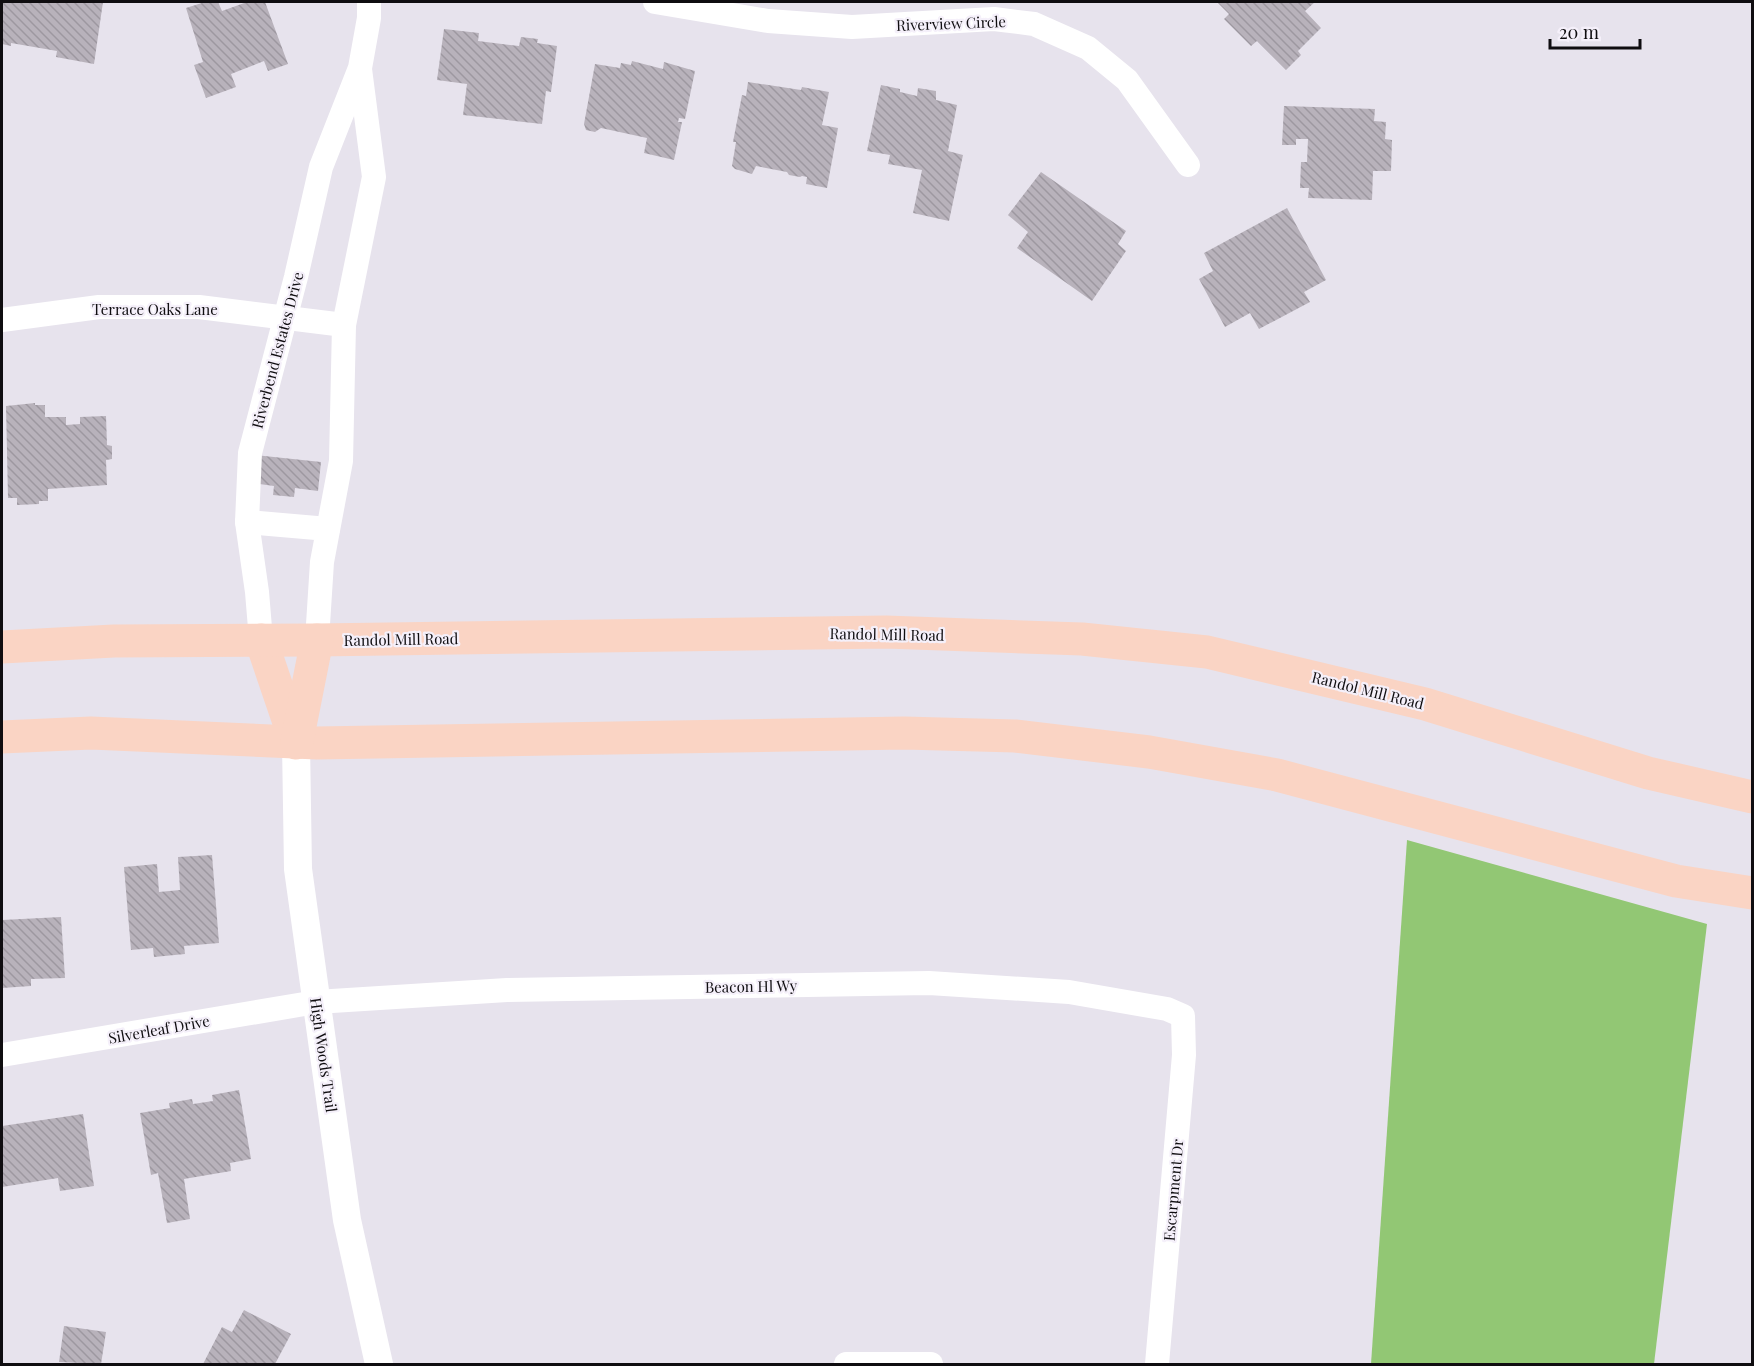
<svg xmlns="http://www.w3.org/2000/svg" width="1754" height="1366" font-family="'Playfair Display',serif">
	<defs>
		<pattern id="building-back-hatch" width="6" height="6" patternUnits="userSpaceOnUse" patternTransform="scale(1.5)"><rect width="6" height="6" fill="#b8b2bb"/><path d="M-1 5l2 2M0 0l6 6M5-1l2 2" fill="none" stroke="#9d98a0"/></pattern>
	</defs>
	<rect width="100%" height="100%" fill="#e7e3ed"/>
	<!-- grass -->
	<polygon fill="#92c774" points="1407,840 1707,924 1654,1364 1371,1364"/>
	<!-- building -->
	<g fill="url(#building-back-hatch)">
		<polygon points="2,2 103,2 94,64 56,57 57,51 11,43 11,46 2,44"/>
		<polygon points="205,2 218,2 222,11 247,2 265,2 288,64 268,71 264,61 231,74 236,87 206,98 194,65 203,62 186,8"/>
		<polygon points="1217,2 1315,2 1305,11 1321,28 1298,51 1301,55 1286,70 1257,41 1251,46 1224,19 1229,14"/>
		<polygon points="444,29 479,33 478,41 519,46 521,37 538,39 537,43 557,46 551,92 546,91 542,124 463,115 467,84 437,80"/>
		<polygon points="632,61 663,69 664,62 695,71 685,119 679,118 678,122 682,122 674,160 644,153 647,138 601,128 595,132 586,130 584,124 595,64 620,68 621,63 631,65"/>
		<polygon points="748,82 801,90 802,87 829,92 822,125 838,128 827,188 806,184 807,177 802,176 800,177 789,175 787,172 756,166 752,174 735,169 732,166 736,142 733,142 742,95 746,96"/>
		<polygon points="881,85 900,89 900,92 917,96 918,88 936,91 936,100 957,105 948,151 963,155 949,221 913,213 922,170 888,164 890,155 867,151"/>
		<polygon points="1284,106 1375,109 1374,121 1386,122 1385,139 1392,140 1391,171 1373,171 1372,200 1308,198 1309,188 1300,188 1301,162 1307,162 1308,139 1296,139 1296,145 1282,145"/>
		<polygon points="1041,172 1126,231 1118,244 1126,251 1092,301 1017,248 1028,232 1008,215"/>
		<polygon points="1287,208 1326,280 1304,292 1310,302 1259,329 1250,313 1225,327 1199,279 1213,271 1204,253"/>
		<polygon points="35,403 35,405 45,405 45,417 66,417 66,425 80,424 80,417 106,416 107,445 112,446 112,459 106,460 107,485 48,489 48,501 39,501 39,504 17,505 17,498 8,498 6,406"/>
		<polygon points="255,455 321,462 318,491 295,488 294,497 273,495 274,486 252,483"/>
		<polygon points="212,855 219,943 184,946 185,954 154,957 153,948 131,950 124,867 157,864 159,892 180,890 178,857"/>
		<polygon points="61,917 65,978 31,979 31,986 2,988 2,920"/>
		<polygon points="239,1090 251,1159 230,1163 231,1171 184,1179 190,1219 167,1223 158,1173 151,1175 140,1113 170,1108 169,1103 192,1099 193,1104 213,1101 212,1095"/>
		<polygon points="83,1114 94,1186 60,1191 58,1178 2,1187 2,1126"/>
		<polygon points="244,1310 291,1334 275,1364 203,1364 222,1327 232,1332"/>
		<polygon points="64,1326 106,1332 101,1364 59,1362"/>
	</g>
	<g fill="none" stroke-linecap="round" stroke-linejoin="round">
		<!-- minor -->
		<g stroke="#fff" stroke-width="24">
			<polyline points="655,2 768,21 852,27 994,19 1034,24 1088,48 1127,80 1188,165"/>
			<polyline points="2,320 99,307 199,307 344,325"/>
			<polyline points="247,522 328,529"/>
			<polyline points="261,640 257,592 247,522 250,453 296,277 321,167 360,68 369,18 369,2"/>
			<polyline points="317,640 322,562 341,461 344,325 374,177 360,69"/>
			<polyline points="2,1055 316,1002 507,990 929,983 1069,992 1167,1009 1183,1016 1184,1055 1157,1364"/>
			<polyline points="846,1364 931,1364"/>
		</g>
		<!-- tertiary -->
		<polyline stroke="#fff" stroke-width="28" points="296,743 298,869 347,1220 379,1364"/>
		<!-- secondary -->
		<g stroke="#fad4c4" stroke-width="33">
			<polyline points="261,640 296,743"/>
			<polyline points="2,647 114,641 317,640 886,632 1082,639 1207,652 1425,704 1648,773 1752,797"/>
			<polyline points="2,737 91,733 317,743 904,733 1015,736 1149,752 1277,775 1676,881 1752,893"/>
			<polyline points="297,741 317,640"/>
		</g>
	</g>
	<g text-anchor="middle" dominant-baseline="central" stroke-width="4.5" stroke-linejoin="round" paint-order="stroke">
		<!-- street labels -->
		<g font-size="15" fill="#0f0d10" stroke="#f5f0fa">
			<text transform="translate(951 23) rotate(-2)">Riverview Circle</text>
			<text x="155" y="309">Terrace Oaks Lane</text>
			<text transform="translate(277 350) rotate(-75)">Riverbend Estates Drive</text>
			<text transform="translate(887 634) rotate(1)">Randol Mill Road</text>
			<text transform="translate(401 639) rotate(-1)">Randol Mill Road</text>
			<text transform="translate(1368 690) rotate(14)">Randol Mill Road</text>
			<text transform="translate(751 986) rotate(-1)">Beacon Hl Wy</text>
			<text transform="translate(159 1029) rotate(-10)">Silverleaf Drive</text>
			<text transform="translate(324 1055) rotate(82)">High Woods Trail</text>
			<text transform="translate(1173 1190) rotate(-85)">Escarpment Dr</text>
		</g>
	</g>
	<!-- border -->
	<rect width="1754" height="1366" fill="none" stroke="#0f0d10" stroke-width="6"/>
	<!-- scale -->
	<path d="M1550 39v9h90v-9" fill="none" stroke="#0f0d10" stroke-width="3"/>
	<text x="1559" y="39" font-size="18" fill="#0f0d10" stroke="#f5f0fa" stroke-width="4.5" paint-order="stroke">20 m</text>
</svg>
